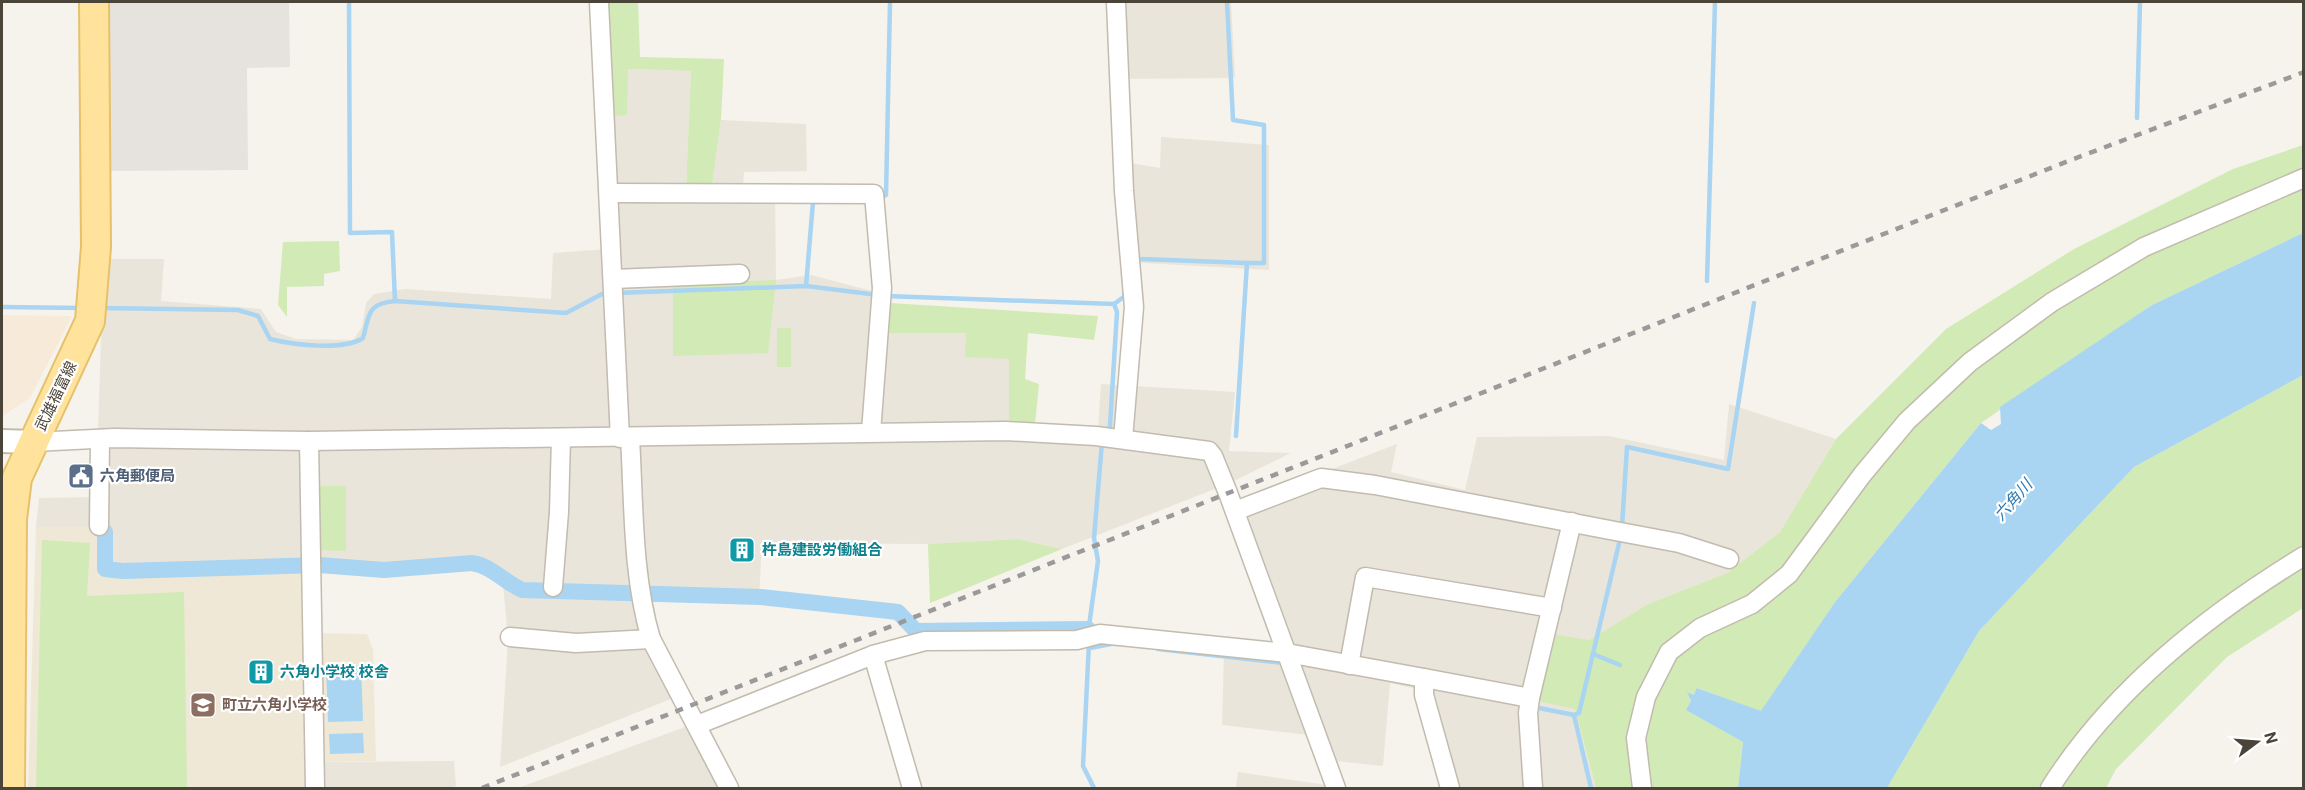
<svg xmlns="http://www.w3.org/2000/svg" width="2305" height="790" font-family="Roboto,'Noto Sans JP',sans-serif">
	<rect width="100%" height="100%" fill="#f6f3ec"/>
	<!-- residential -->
	<g fill="#eae5da">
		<polygon points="1112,2 1231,2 1235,78 1115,79"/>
		<polygon points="628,69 691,71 686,187 712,186 721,120 806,124 807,171 744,172 743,188 775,188 776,280 811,275 876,292 886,333 966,333 1009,359 1009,423 1098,429 1101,384 1235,392 1229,451 1291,453 1230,483 1062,549 1018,539 928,544 762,543 759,599 646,598 657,641 686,693 500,767 508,639 503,584 480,566 384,575 309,569 123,573 102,571 36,527 39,498 96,497 101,338 107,259 164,259 161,301 261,309 276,332 296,339 353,340 362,327 366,303 374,294 405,289 551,299 553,253 608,249 600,117"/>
		<polygon points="1161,137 1269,145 1269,270 1126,262 1119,161 1160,168"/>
		<polygon points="1729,404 1836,439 1780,532 1727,573 1648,604 1589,640 1575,709 1596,788 1445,788 1416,689 1390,683 1383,766 1317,759 1308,735 1222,725 1224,652 1279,657 1225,510 1397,444 1391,472 1465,490 1477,437 1609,436 1724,460"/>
		<polygon points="704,720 740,788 518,788"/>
		<polygon points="454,761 456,786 449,788 311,788 310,762"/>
		<polygon points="1238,772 1327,785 1328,788 1236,788"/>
	</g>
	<!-- commercial -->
	<polygon fill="#f7ead8" points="2,315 72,316 30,398 2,416"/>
	<!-- industrial -->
	<polygon fill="#e6e2dd" points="103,2 289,2 290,67 247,68 248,170 104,171"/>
	<!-- education -->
	<polygon fill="#efe8d6" points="101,526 103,571 123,573 309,569 311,633 367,634 373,649 376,761 311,762 311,788 28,788 36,527"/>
	<!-- green -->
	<g fill="#d2eab5">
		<polygon points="594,2 638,2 640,57 724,59 721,120 712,186 686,188 691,71 628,69 627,115 600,117"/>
		<polygon points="2303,145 2303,233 2152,305 1981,423 1835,602 1761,712 1698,688 1694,696 1688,692 1691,701 1687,710 1743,742 1738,788 1596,788 1575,709 1538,701 1552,634 1589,640 1648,604 1727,573 1780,532 1836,439 1946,329 2074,249 2233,169"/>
		<polygon points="339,241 340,271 324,274 324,286 287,287 287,317 278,305 283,242"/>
		<polygon points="776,280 768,353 673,356 673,284"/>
		<polygon points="890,303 1098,316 1094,340 1028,333 1025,379 1039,384 1035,424 1009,423 1009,359 965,357 966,333 886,333"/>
		<rect x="777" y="328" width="14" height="39"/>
		<polygon points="2303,375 2303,608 2227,657 2116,769 2106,788 1887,788 1979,631 2134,467"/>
		<polygon points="316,486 346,486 346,551 315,550"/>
		<polygon points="1018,539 1062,549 930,603 928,544"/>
		<polygon points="42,540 90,543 87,596 184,592 187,788 36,788"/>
	</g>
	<!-- water -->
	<g fill="#a9d4f2">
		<polygon points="2303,233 2303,375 2134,467 1979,631 1887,788 1738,788 1743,742 1686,710 1691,701 1687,692 1694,695 1697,688 1761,711 1835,602 1981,423 1991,430 2001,424 2000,407 2152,305"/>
		<polygon points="361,665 363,721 328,722 326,666"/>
		<polygon points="363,733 364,753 330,754 329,734"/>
	</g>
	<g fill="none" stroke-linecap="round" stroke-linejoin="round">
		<!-- stream -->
		<g stroke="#a9d4f2" stroke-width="4.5">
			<polyline points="349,2 350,233 392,232 395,301"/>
			<polyline points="1227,2 1233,120 1264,125 1264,263 1247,263 1236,436"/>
			<polyline points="2137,118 2140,2"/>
			<polyline points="879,199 886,195 890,2"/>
			<polyline points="1142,259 1247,263"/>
			<polyline points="1707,281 1715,2"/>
			<polyline points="806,286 813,202 818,202"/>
			<polyline points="617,293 806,286 878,295"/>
			<polyline points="886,296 1114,304 1117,312 1110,426 1107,432"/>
			<polyline points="1114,304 1125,296 1124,291"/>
			<polyline points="2,307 83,308"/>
			<path d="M100 308 238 310 258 316 270 339C294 345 343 351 363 338 370 313 367 304 395 301L566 313 602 294H609"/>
			<polyline points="1622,527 1627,447 1728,469 1754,303"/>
			<polyline points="1088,633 1098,561 1094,538 1102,442"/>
			<polyline points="1089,642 1083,766 1094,788"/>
			<polyline points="1090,648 1111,644"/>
			<polyline points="1158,649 1284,663"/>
			<polyline points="1593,654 1620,665"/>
			<polyline points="1534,707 1574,715 1579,713 1621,535"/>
			<polyline points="1574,715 1591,788"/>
		</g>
		<!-- canal -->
		<path stroke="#a9d4f2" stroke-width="16" d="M105 532V569L123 571 319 565 384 570 472 563C492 566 504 582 522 590L761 597 898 612 916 631 1088 629"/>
		<defs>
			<g id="minor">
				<polyline points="599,2 620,438"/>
				<polyline points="1116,2 1124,191 1134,307 1123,439"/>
				<polyline points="610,193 874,194 882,288 871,432"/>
				<polyline points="613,279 740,274"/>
				<path d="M630 438C634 505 632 575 651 639L729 788"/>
				<polyline points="309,441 315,788"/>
				<polyline points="34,442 114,438 309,441 1006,431 1096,436 1209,451 1213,456 1228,493 1336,788"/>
				<polyline points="1235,511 1321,478 1375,485 1615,531 1679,543 1729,559"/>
				<polyline points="99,526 100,440"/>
				<polyline points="553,587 559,512 561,438"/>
				<polyline points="510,637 576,643 651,639"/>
				<polyline points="873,655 912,788"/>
				<polyline points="1349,665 1365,577 1552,608"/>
				<polyline points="1424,678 1530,698"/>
				<polyline points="697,725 873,655 925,641 1077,640 1100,634 1287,653 1424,678 1424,695 1450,788"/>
				<polyline points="1533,788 1528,713 1530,698 1572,522"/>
				<polyline points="1642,788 1636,738 1646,697 1669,652 1700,628 1752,604 1789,574 1862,475 1907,421 1970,362 2052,302 2144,247 2304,178"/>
				<path d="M2050 788C2112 690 2206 616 2304 556"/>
			</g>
			<polyline id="tertiary" points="2,441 34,442"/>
			<polyline id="primary" points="10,788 12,519 17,478 90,321 96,247 94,2"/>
		</defs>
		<!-- minor casing -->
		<use href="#minor" stroke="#c2bbae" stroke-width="21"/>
		<!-- tertiary casing -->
		<use href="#tertiary" stroke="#c2bbae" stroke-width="26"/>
		<!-- primary casing -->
		<use href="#primary" stroke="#e6c16a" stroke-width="32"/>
		<!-- minor -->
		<use href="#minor" stroke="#fff" stroke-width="18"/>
		<!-- tertiary -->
		<use href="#tertiary" stroke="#fff" stroke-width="22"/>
		<!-- primary -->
		<use href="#primary" stroke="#ffe39c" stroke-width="28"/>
		<!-- rail -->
		<polyline stroke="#9a9a9a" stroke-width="4.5" stroke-dasharray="8 8" stroke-linecap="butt" points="482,788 2071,160 2304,72"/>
	</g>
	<!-- icons -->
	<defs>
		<symbol id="civic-square" viewBox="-11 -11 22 22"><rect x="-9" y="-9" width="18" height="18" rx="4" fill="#5c6f8a" stroke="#fff"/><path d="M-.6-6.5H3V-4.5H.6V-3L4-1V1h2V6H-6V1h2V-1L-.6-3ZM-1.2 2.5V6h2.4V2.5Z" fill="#fff"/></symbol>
		<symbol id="building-square" viewBox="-11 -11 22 22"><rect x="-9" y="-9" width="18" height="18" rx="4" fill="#0f9aa8" stroke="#fff"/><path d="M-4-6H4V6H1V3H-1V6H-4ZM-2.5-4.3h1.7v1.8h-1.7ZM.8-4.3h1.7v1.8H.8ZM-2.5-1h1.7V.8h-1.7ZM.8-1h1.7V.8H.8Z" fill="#fff"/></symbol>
		<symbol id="school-square" viewBox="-11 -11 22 22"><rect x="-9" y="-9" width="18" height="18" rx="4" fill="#8d6e63" stroke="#fff"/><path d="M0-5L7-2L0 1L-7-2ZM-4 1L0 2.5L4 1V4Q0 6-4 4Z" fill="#fff"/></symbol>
	</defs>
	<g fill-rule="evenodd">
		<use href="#civic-square" x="66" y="461" width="30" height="30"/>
		<use href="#building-square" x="727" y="535" width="30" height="30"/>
		<use href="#building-square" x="246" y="657" width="30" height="30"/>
		<use href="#school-square" x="188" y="690" width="30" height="30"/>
	</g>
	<g text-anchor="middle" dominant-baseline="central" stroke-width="4.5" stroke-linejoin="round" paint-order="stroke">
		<!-- street labels -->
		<g font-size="15" fill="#4b4439" stroke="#fff">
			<text transform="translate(56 396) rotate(-64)">武雄福富線</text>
		</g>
		<!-- service labels -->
		<g font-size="15" font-weight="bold" fill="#4e5e75" stroke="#fff" text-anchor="start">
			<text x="100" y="476">六角郵便局</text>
		</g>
		<!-- culture labels -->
		<g font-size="15" font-weight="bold" fill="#0d838f" stroke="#fff" text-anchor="start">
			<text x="762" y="550">杵島建設労働組合</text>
			<text x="280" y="672">六角小学校 校舎</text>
		</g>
		<!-- education labels -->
		<g font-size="15" font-weight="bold" fill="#785e54" stroke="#fff" text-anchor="start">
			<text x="222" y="705">町立六角小学校</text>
		</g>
		<!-- water labels -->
		<g font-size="16" font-style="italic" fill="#2e7ab2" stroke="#fff">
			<text transform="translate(2013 500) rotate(-49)">六角川</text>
		</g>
	</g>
	<!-- border -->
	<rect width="2305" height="790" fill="none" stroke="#4b4439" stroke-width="6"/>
	<!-- north arrow -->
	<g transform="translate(2257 742) rotate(74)" stroke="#ffffff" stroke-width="4.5" paint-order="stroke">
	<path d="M0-4.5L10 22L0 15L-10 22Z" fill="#4b4439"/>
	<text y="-9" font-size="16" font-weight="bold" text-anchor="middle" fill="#4b4439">N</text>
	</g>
</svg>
